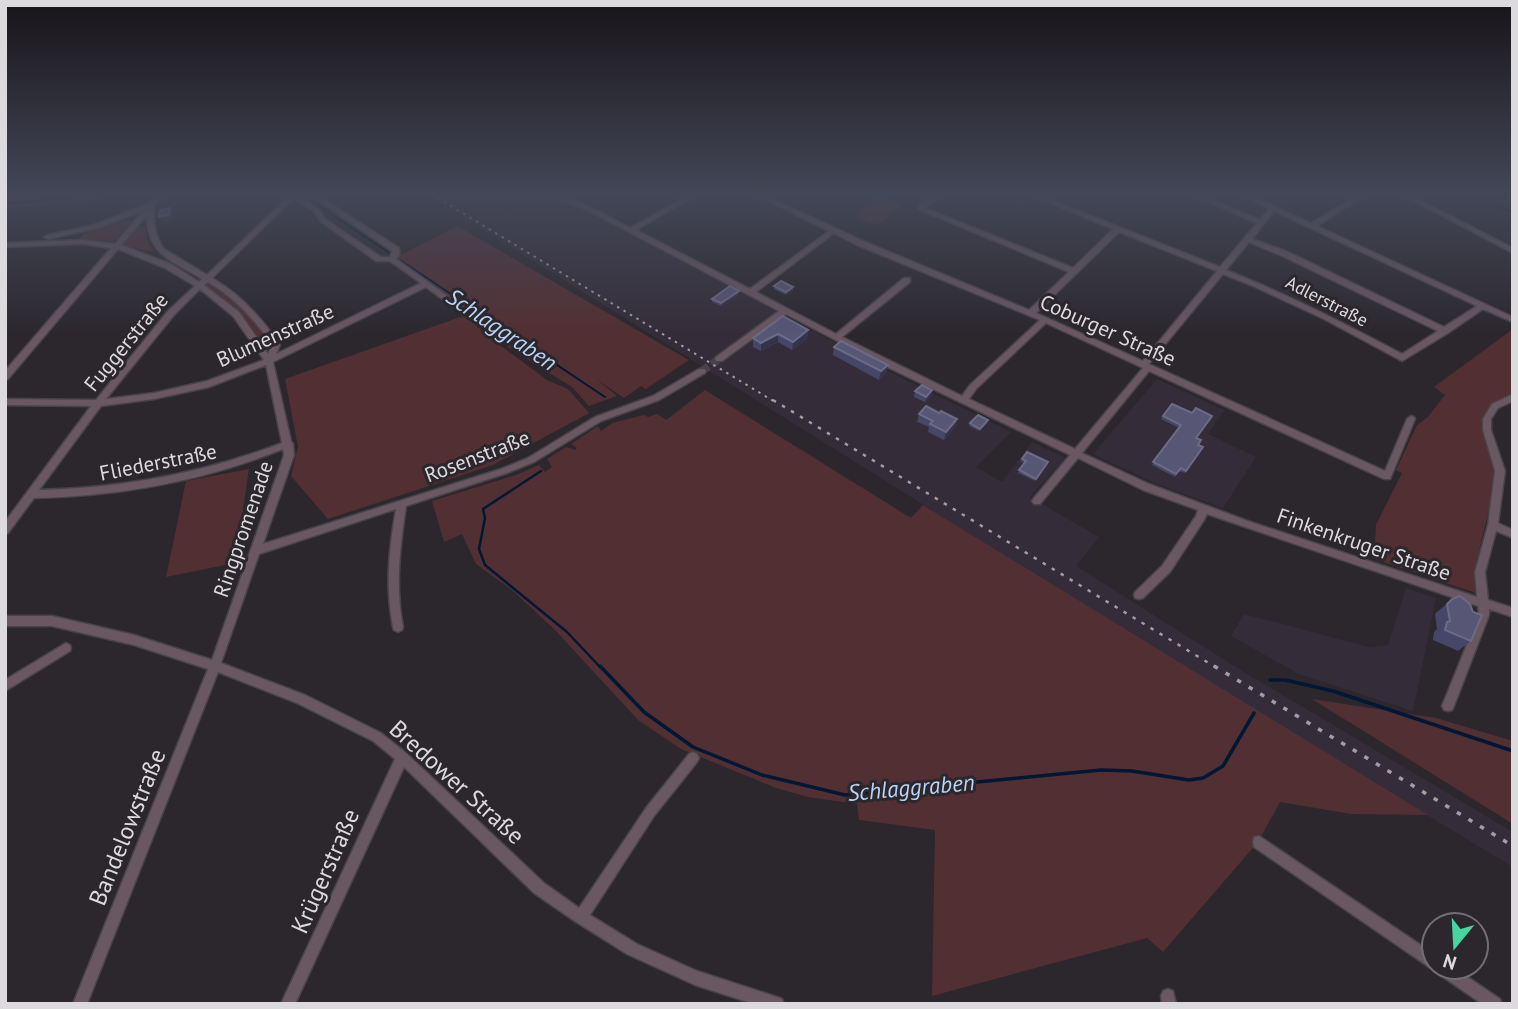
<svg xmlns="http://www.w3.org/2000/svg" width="1518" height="1009" font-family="'PT Sans',sans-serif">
	<rect width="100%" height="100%" fill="#2b272d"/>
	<!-- built -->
	<g fill="#342d39">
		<polygon points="426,194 537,194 589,212 888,371 1011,432 976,467 1002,482 1032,442 1065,458 1030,497 1099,537 1076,566 1239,669 1513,832 1513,867 1249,708"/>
		<polygon points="1157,379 1224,410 1208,434 1256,457 1223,508 1159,485 1093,454"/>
		<polygon points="1406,588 1436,598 1413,711 1299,674 1231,636 1244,614 1369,647 1388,645"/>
	</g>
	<!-- green -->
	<g fill="#522f33">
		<polygon points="5,194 152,194 5,209"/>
		<polygon points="879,196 902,206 876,225 853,215"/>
		<polygon points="130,219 133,221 114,241 81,239 83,234"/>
		<polygon points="145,225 147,239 154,252 121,245 135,229"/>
		<polygon points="457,226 689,360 646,389 641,386 624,398 596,379 617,396 589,406 572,387 509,348 468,311 396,261 399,256"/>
		<path d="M207 280C223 291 278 333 270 353L266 351 245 320 204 283Z"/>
		<polygon points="466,315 485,334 547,380 568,389 589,413 493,465 328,519 291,476 298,447 285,379"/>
		<path d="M1513 329V394C1498 398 1491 405 1483 418 1485 437 1496 456 1494 476 1492 516 1472 554 1476 593L1374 559 1376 525 1402 473 1396 470 1417 425 1428 417 1445 395 1434 387Z"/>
		<polygon points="705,390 911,518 923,505 1428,815 1351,814 1280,802 1258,842 1163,952 1147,938 932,996 935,830 859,820 857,804 808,797 776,788 681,749 638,720 556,631 512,590 476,564 462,534 444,542 432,501 516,475 539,465 545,472 552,467 547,459 566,447 575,450 577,448 571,444 598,426 601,431 612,423 644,415 648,417 657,414 666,420"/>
		<polygon points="249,469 235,563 166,577 186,481"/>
		<polygon points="1312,699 1436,718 1513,741 1513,824"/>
	</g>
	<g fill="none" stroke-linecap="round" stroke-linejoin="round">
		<!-- stream-far2 -->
		<g stroke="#001834" stroke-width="2">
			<polyline points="301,194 391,254"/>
			<polyline points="1472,194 1513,213"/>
			<polyline points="5,204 108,194"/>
			<polyline points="400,260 605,397"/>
		</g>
		<!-- stream-far1 -->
		<polyline stroke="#001834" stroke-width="2.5" points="541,471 483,509 485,518 479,549 485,565 567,632 601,668"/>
		<!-- stream -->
		<g stroke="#001834" stroke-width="3.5">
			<polyline points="600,666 644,712 693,747 762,775 845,795 1101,770 1132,771 1189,780 1203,778 1223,766 1254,713"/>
			<polyline points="1270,680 1285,680 1333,691 1513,751"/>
		</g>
		<!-- minor-tunnel -->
		<polyline stroke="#464248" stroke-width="8" stroke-dasharray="8 3.5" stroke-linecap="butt" points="702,371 719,359"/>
		<defs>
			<g id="minor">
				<path d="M158 194H164L154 206C154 222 154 236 164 249L207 275 291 194H298L318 209 325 219 381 257H390L392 251 309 194H316L399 248 400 254 396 259 471 313 470 315H464L426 287 273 362 291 441 293 444 294 455 263 544 501 469 528 458 595 417 653 396 699 369H705L706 371 705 373 659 400 601 421 534 462 507 473 406 506C400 547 395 586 403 627L402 630 398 632 394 630 393 627C385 587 389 549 396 509L259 554 221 663 305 695 381 733 406 753 544 883 579 908 646 808 689 754 693 752 697 754 699 758 697 762 654 816 590 915 637 944 697 971 777 997 782 999 784 1004H754L695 985 627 954 576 922 534 893 404 767 295 1004H281L395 759 373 741 297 703 218 672 87 1004H73L208 669 134 645 52 626H5V616H52L134 635 212 660 284 455 283 449C203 481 121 496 34 498L8 533 5 534V522L91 406 5 405V399L96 400 168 311 195 286 165 268 118 249 8 379 5 380V371L111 248 83 244 5 247V243L83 240 115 244 143 211 98 228 48 239 44 237 48 235 94 225 149 203ZM294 198 313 211 320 221 376 261H390L421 283 276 354 280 345C262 318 240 294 212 278ZM147 215C147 256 172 260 202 279L199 282 171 264 121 245ZM208 282C234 297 255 320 272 345L268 354 239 312 204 285ZM200 289 233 316 264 360 207 381 154 393 106 399 174 315ZM266 365 282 443C203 473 124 488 39 490L101 406 154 399 209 387Z"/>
				<path d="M543 194C570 194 606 215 630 228L691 194H698L636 230 750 289 829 231 754 194H762L863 241 1029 310 1069 272 918 209V207L934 194H941L925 208 1073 268 1113 229 1028 194H1036L1220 267 1257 223 1192 195 1191 194H1199L1260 220 1269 209 1240 194H1248L1311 223 1360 194H1367L1317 226 1513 317V322L1483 309 1448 333 1402 361 1322 318 1253 286 1223 274 1149 364 1385 471 1407 419 1411 416 1414 417 1415 419 1390 479H1384L1149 371 1082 453 1149 484 1245 520 1477 597 1475 572 1488 525 1495 471 1483 430V419L1492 404 1513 394V401L1498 408 1491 419V430L1505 471 1498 523 1513 530V538L1496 531 1485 572 1488 600 1513 608V617L1489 609V615L1454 706 1452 710 1448 711 1444 710 1442 706 1479 615 1478 606 1207 514 1204 520 1170 572 1143 598 1139 599 1135 598 1134 595 1135 592 1162 566 1196 516 1198 510 1143 490 1078 458 1040 504H1034L1032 501 1034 498 1070 455 883 365 786 314 722 361H716L715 359 716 357 779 311 587 210 544 195ZM1274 211 1477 306 1444 327 1286 251 1252 239ZM1119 232 1217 271 1143 361 1036 313ZM834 233 857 245 1040 320 970 385 962 396 842 337 910 282V278H904L836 334 756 292ZM1249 242 1280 255 1438 331 1402 354C1344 323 1287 294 1226 270ZM1046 323 1143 368 1075 449 969 399 976 389Z"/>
				<polygon points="1400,194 1408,194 1513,248 1513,253"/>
				<polygon points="66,643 70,645 71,648 70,651 5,691 5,680"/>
				<polygon points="1259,836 1434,954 1434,967 1453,967 1500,999 1502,1004 1482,1004 1436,972 1435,969 1429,967 1254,847 1253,842 1254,837"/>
				<polygon points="1168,989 1173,991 1176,1004 1162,1004 1161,996 1163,991"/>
			</g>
		</defs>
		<!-- minor casing -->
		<use href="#minor" stroke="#474449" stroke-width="3"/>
		<!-- minor -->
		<use href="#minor" fill="#695761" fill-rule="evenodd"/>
		<!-- rail-far2 -->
		<polyline stroke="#a19da2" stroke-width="2" stroke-dasharray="2.5 5" stroke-linecap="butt" points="431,194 775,402"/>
		<!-- rail-far1 -->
		<polyline stroke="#a19da2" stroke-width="2.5" stroke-dasharray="3.5 7" stroke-linecap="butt" points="773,400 1217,668"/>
		<!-- rail -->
		<polyline stroke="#a19da2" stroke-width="3.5" stroke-dasharray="4.5 9" stroke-linecap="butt" points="1214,666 1513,846"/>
	</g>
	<!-- wall -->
	<g fill="#464669">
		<polygon points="774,286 793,287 793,290 786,295 774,289"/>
		<polygon points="739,294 721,306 712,302 712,299"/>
		<polygon points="783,316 808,330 807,339 792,350 778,342 761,351 753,347 753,338"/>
		<polygon points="834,347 888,365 886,373 879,380 833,355"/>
		<polygon points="932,390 931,396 925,402 914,397 915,391"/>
		<polygon points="1172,404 1196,438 1198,445 1203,447 1185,473 1179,471 1175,477 1152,465 1179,428 1161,419"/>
		<polygon points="939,413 957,419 955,427 944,440 928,432 929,427 917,422 919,414"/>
		<polygon points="970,423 987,423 979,431 969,426"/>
		<polygon points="1022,459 1047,465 1035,481 1018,473 1024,463 1021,462"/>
		<polygon points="1452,599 1471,641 1458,651 1433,640 1434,632 1437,629 1435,614"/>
	</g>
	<!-- shaded-wall -->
	<g fill="#35334c">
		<polygon points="170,208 173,214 173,221 163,222 159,217"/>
		<polygon points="793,287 793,290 786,295 786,292"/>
		<polygon points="739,291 739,294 721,306 721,303"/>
		<polygon points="808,330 807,339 792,350 793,342"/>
		<polygon points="778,334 778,342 761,351 761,343"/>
		<polygon points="888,365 886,373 879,380 881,371"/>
		<polygon points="932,390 931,396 925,402 926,397"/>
		<polygon points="957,419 955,427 944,440 946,432"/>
	</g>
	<!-- building -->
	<g fill="#575675" stroke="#6c6b86" stroke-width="2">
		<polygon points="170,208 169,215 159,217 160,210"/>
		<polygon points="781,281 793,287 786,292 774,286"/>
		<polygon points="730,286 739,291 721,303 712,299"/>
		<polygon points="783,316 808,330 793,342 778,334 761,343 753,338"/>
		<polygon points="841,341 888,365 881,371 834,347"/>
		<polygon points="922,385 932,390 926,397 915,391"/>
		<polygon points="1172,404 1192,413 1196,408 1212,416 1196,438 1201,440 1198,445 1203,447 1186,471 1181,468 1176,474 1153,462 1181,425 1163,416"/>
		<polygon points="926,406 939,413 941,411 957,419 946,432 930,424 933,421 919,414"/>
		<polygon points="978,415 988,420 980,429 970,423"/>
		<polygon points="1027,452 1048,462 1036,479 1019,470 1026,461 1022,459"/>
		<polygon points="1460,596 1470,604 1473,612 1482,615 1471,641 1445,630 1447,622 1450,621 1447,604 1452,599"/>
	</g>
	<!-- sky -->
	<linearGradient id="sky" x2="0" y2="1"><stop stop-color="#181519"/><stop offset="0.58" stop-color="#444757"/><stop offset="1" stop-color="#444757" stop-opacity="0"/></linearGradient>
	<rect width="1518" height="335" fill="url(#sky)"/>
	<g text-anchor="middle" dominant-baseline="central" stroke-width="6" stroke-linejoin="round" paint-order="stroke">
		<!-- far-street labels -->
		<g font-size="18" fill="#dddade" stroke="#2b272d">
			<text transform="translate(1327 301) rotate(27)">Adlerstraße</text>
		</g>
		<!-- street labels -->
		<g font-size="21" fill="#dddade" stroke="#2b272d">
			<text transform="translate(1108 330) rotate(24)">Coburger Straße</text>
			<text transform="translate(275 335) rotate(-24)">Blumenstraße</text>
			<text transform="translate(126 342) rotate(-51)">Fuggerstraße</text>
			<text transform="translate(477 456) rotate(-21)">Rosenstraße</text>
			<text transform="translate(158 462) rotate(-11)">Fliederstraße</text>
			<text transform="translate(243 529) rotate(-71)">Ringpromenade</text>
			<text transform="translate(1364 544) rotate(19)">Finkenkruger Straße</text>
		</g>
		<!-- water labels -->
		<g font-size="23" font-style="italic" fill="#b8d4f6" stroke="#2b272d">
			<text transform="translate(502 329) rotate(34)">Schlaggraben</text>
			<text transform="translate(911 787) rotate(-5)">Schlaggraben</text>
		</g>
		<!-- near-street labels -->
		<g font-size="24" fill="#dddade" stroke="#2b272d">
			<text transform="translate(457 782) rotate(42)">Bredower Straße</text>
			<text transform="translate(127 827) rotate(-68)">Bandelowstraße</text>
			<text transform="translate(325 871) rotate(-66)">Krügerstraße</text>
		</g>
	</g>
	<!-- border -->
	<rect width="1518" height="1009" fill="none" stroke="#dddade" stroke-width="14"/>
	<!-- north arrow -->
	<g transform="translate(1455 946) rotate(198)"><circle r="33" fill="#2b272d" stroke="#726f74" stroke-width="2"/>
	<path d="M0-5L12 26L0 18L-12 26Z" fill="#47d49e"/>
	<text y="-10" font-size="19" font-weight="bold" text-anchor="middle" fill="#dddade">N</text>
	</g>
</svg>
